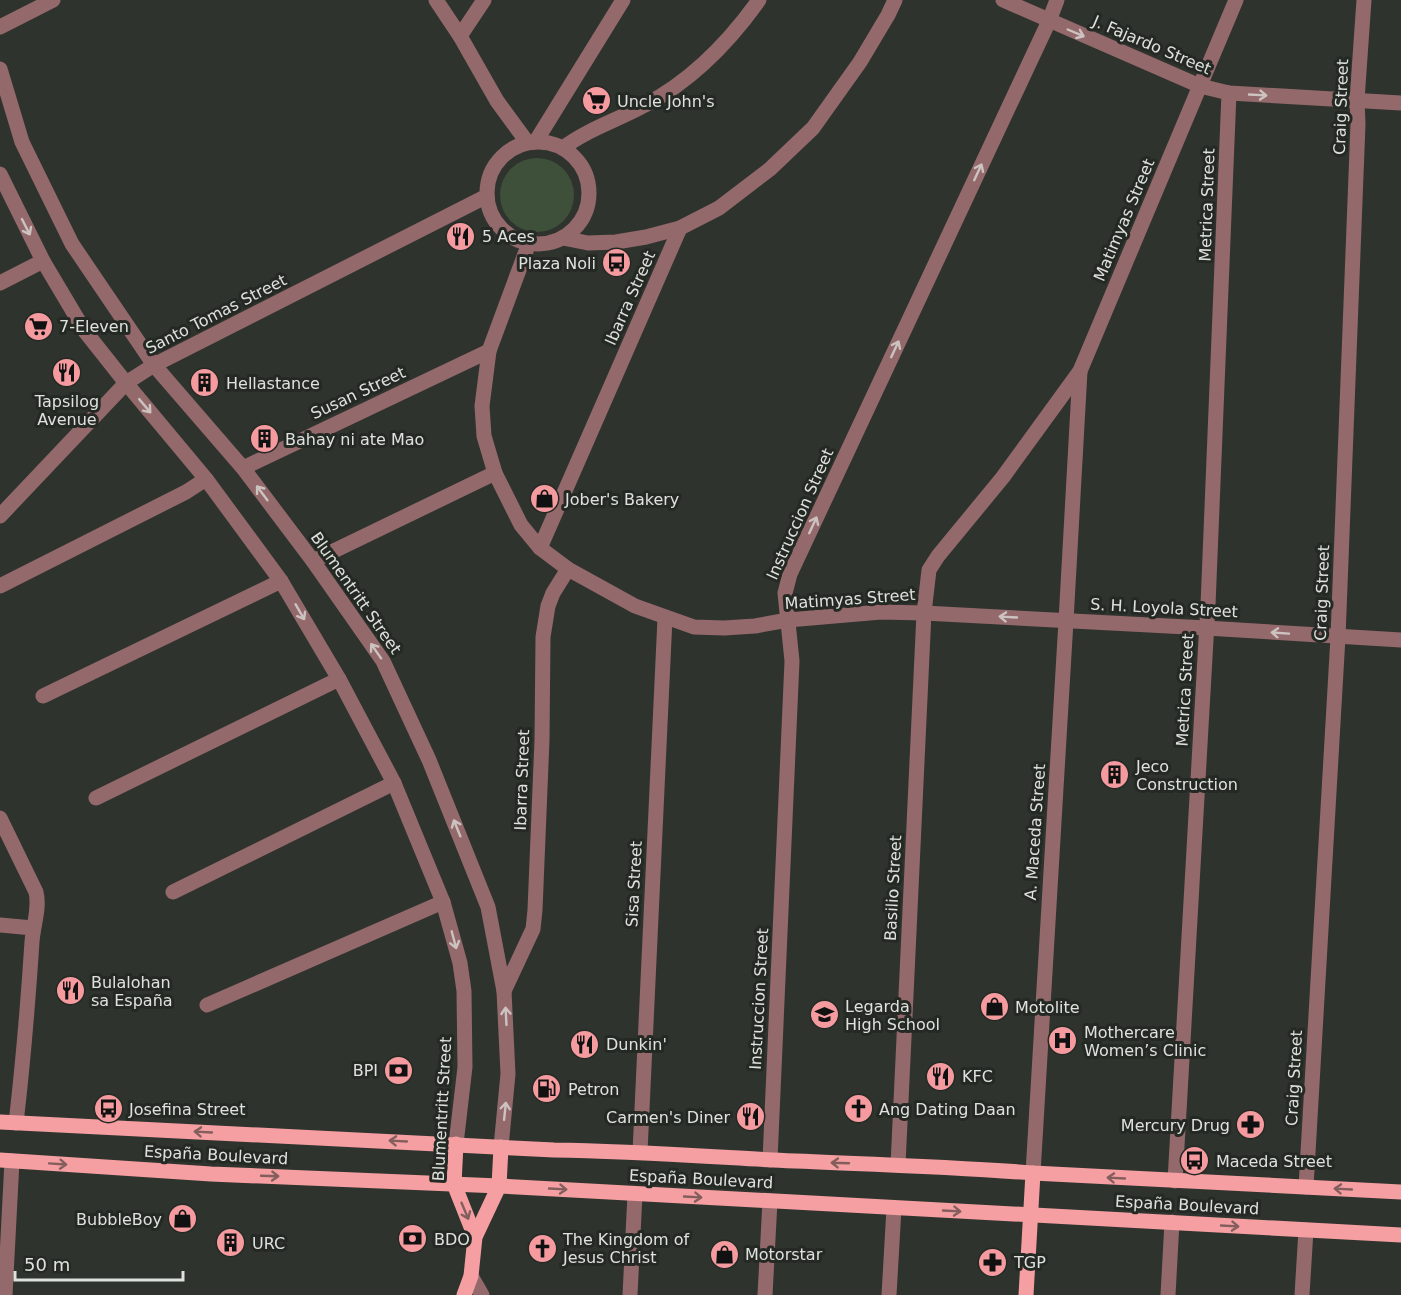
<svg xmlns="http://www.w3.org/2000/svg" width="1401" height="1295" font-family="'DejaVu Sans',sans-serif">
	<rect width="100%" height="100%" fill="#2f332e"/>
	<!-- green -->
	<circle fill="#3e503a" cx="537" cy="195" r="37"/>
	<g fill="none" stroke-linecap="round" stroke-linejoin="round">
		<!-- minor -->
		<g stroke="#94696b" stroke-width="15">
			<polyline points="436,0 460,36 497,101 527,142"/>
			<polyline points="1003,0 1200,86 1229,93 1401,103"/>
			<polyline points="0,27 53,0"/>
			<polyline points="460,36 484,0"/>
			<polyline points="0,69 22,142 72,244 154,365 243,468 313,561 383,661 429,760 488,907 504,991 508,1074 501,1147"/>
			<polyline points="536,141 623,0"/>
			<circle cx="538" cy="193" r="51"/>
			<path d="M563 148C588 129 618 120 645 105 691 81 729 42 759 0"/>
			<polyline points="0,174 43,261 84,330 126,383 206,479 281,581 339,679 394,783 443,902 460,963 464,991 465,1067 456,1144"/>
			<polyline points="563,238 588,243 616,242 646,237 680,228 719,208 770,169 813,128 860,62 888,15 895,0"/>
			<polyline points="529,243 489,351 482,406 484,436 495,473 521,525 540,548 568,569 635,606 694,627 724,628 755,626 788,620 881,612 924,613 1206,628 1401,640"/>
			<polyline points="0,283 43,261"/>
			<polyline points="243,468 489,351"/>
			<polyline points="0,516 126,383 154,365 487,196"/>
			<polyline points="540,548 680,228"/>
			<polyline points="313,561 495,473"/>
			<polyline points="0,586 186,492 206,479"/>
			<polyline points="43,696 281,581"/>
			<polyline points="96,798 339,679"/>
			<path d="M0 818 36 892C40 908 33 926 32 942 28 1003 23 1063 16 1123"/>
			<polyline points="173,892 394,783"/>
			<polyline points="0,925 33,928"/>
			<polyline points="504,991 533,929 535,910 542,740 543,637 548,606 553,593 568,569"/>
			<polyline points="207,1005 443,902"/>
			<polyline points="640,1152 665,618"/>
			<polyline points="770,1160 792,661 785,593 790,574 1049,21 1057,0"/>
			<polyline points="898,1165 924,613 929,570 938,556 1003,477 1080,371 1236,0"/>
			<polyline points="1033,1173 1066,621 1080,371"/>
			<polyline points="1175,1181 1208,605 1229,93"/>
			<polyline points="1306,1187 1338,637 1358,124 1357,100 1364,0"/>
			<polyline points="471,1276 482,1295"/>
			<polyline points="5,1295 12,1161"/>
			<polyline points="630,1295 635,1194"/>
			<polyline points="765,1295 770,1201"/>
			<polyline points="889,1295 894,1208"/>
			<polyline points="1168,1295 1172,1222"/>
			<polyline points="1302,1295 1306,1230"/>
		</g>
		<!-- major -->
		<g stroke="#f59fa2" stroke-width="15">
			<path d="M0 1122 554 1150C627 1151 700 1156 773 1160 859 1164 946 1166 1033 1173L1401 1192"/>
			<polyline points="456,1144 454,1184 475,1237"/>
			<polyline points="0,1160 211,1174 499,1186 1401,1235"/>
			<polyline points="464,1295 471,1276 475,1237 499,1186 501,1147"/>
			<polyline points="1026,1295 1033,1173"/>
		</g>
	</g>
	<!-- one-way arrows -->
	<defs><path id="oneway-shaft" d="M-6 0H5M1.5-3L5.5 0L1.5 3" fill="none" stroke-width="1.6" stroke-linecap="round" stroke-linejoin="round" transform="scale(1.5)"/></defs>
	<g stroke="#ccc3c1">
		<use href="#oneway-shaft" transform="translate(1076 33) rotate(23)"/>
		<use href="#oneway-shaft" transform="translate(1258 95) rotate(3)"/>
		<use href="#oneway-shaft" transform="translate(978 172) rotate(-65)"/>
		<use href="#oneway-shaft" transform="translate(26 227) rotate(63)"/>
		<use href="#oneway-shaft" transform="translate(895 349) rotate(-65)"/>
		<use href="#oneway-shaft" transform="translate(145 406) rotate(50)"/>
		<use href="#oneway-shaft" transform="translate(262 493) rotate(-127)"/>
		<use href="#oneway-shaft" transform="translate(813 525) rotate(-65)"/>
		<use href="#oneway-shaft" transform="translate(300 612) rotate(60)"/>
		<use href="#oneway-shaft" transform="translate(1008 617) rotate(-177)"/>
		<use href="#oneway-shaft" transform="translate(1280 633) rotate(-176)"/>
		<use href="#oneway-shaft" transform="translate(376 651) rotate(-125)"/>
		<use href="#oneway-shaft" transform="translate(457 828) rotate(-112)"/>
		<use href="#oneway-shaft" transform="translate(454 940) rotate(75)"/>
		<use href="#oneway-shaft" transform="translate(506 1016) rotate(-93)"/>
		<use href="#oneway-shaft" transform="translate(505 1111) rotate(-84)"/>
	</g>
	<g stroke="#835e5d">
		<use href="#oneway-shaft" transform="translate(203 1132) rotate(-177)"/>
		<use href="#oneway-shaft" transform="translate(398 1141) rotate(-177)"/>
		<use href="#oneway-shaft" transform="translate(840 1163) rotate(-178)"/>
		<use href="#oneway-shaft" transform="translate(58 1164) rotate(4)"/>
		<use href="#oneway-shaft" transform="translate(270 1176) rotate(2)"/>
		<use href="#oneway-shaft" transform="translate(1116 1178) rotate(-177)"/>
		<use href="#oneway-shaft" transform="translate(558 1189) rotate(3)"/>
		<use href="#oneway-shaft" transform="translate(1343 1189) rotate(-177)"/>
		<use href="#oneway-shaft" transform="translate(693 1197) rotate(3)"/>
		<use href="#oneway-shaft" transform="translate(465 1211) rotate(67)"/>
		<use href="#oneway-shaft" transform="translate(952 1211) rotate(3)"/>
		<use href="#oneway-shaft" transform="translate(1230 1226) rotate(3)"/>
	</g>
	<!-- icons -->
	<defs>
		<symbol id="supermarket-disc" viewBox="-11 -11 22 22"><circle r="9.5" fill="#f59b9f" stroke="#252924"/><path d="M-6-5.5h2.5l.6 2H6L4.5 2H-2.5L-4.4-4H-6ZM-1.5 3.2a1.3 1.3 0 1 0 .1 0ZM3 3.2a1.3 1.3 0 1 0 .1 0Z" fill="#111"/></symbol>
		<symbol id="restaurant-disc" viewBox="-11 -11 22 22"><circle r="9.5" fill="#f59b9f" stroke="#252924"/><path d="M-5-6h1v4h1v-4h1v4h1v-4h1v5L-1.5 .5V6h-2V.5L-5-1ZM5-6V6H3V1.5H1.5Q1.5-4 5-6Z" fill="#111"/></symbol>
		<symbol id="bus-disc" viewBox="-11 -11 22 22"><circle r="9.5" fill="#f59b9f" stroke="#252924"/><path d="M-5-6H5V4H4V6H2V4H-2V6H-4V4H-5ZM-3.5-4V0h7V-4ZM-3.5 1.2v1.5H-2V1.2ZM2 1.2v1.5H3.5V1.2Z" fill="#111"/></symbol>
		<symbol id="building-disc" viewBox="-11 -11 22 22"><circle r="9.5" fill="#f59b9f" stroke="#252924"/><path d="M-4-6H4V6H1V3H-1V6H-4ZM-2.5-4.3h1.7v1.8h-1.7ZM.8-4.3h1.7v1.8H.8ZM-2.5-1h1.7V.8h-1.7ZM.8-1h1.7V.8H.8Z" fill="#111"/></symbol>
		<symbol id="shop-disc" viewBox="-11 -11 22 22"><circle r="9.5" fill="#f59b9f" stroke="#252924"/><path d="M-5-2.5h2.3a2.7 3.5 0 0 1 5.4 0H5L5.5 6h-11ZM-1.5-2.5h3a1.5 2.3 0 0 0-3 0Z" fill="#111"/></symbol>
		<symbol id="school-disc" viewBox="-11 -11 22 22"><circle r="9.5" fill="#f59b9f" stroke="#252924"/><path d="M0-5L7-2L0 1L-7-2ZM-4 1L0 2.5L4 1V4Q0 6-4 4Z" fill="#111"/></symbol>
		<symbol id="hospital-disc" viewBox="-11 -11 22 22"><circle r="9.5" fill="#f59b9f" stroke="#252924"/><path d="M-5-5h3v3.5h4V-5h3V5h-3V1.5h-4V5h-3Z" fill="#111"/></symbol>
		<symbol id="bank-disc" viewBox="-11 -11 22 22"><circle r="9.5" fill="#f59b9f" stroke="#252924"/><path d="M-6-4H6V4H-6ZM0-2.3a2.3 2.3 0 1 0 0 4.6a2.3 2.3 0 1 0 0-4.6Z" fill="#111"/></symbol>
		<symbol id="fuel-disc" viewBox="-11 -11 22 22"><circle r="9.5" fill="#f59b9f" stroke="#252924"/><path d="M-5.5-6h7V0h2V4h1.3V-2.5L3-4.5l.8-.8L6-3V5H2.5V1h-1V6h-7ZM-4.2-4.7v3.2H.2V-4.7Z" fill="#111"/></symbol>
		<symbol id="church-disc" viewBox="-11 -11 22 22"><circle r="9.5" fill="#f59b9f" stroke="#252924"/><path d="M-1.2-6h2.4v3.5h3.3v2.4h-3.3V6h-2.4V-.1h-3.3v-2.4h3.3Z" fill="#111"/></symbol>
		<symbol id="pharmacy-disc" viewBox="-11 -11 22 22"><circle r="9.5" fill="#f59b9f" stroke="#252924"/><path d="M-2-6h4v4h4v4h-4v4h-4v-4h-4v-4h4Z" fill="#111"/></symbol>
	</defs>
	<g fill-rule="evenodd">
		<use href="#supermarket-disc" x="580" y="84" width="33" height="33"/>
		<use href="#restaurant-disc" x="444" y="220" width="33" height="33"/>
		<use href="#bus-disc" x="600" y="246" width="33" height="33"/>
		<use href="#supermarket-disc" x="22" y="310" width="33" height="33"/>
		<use href="#restaurant-disc" x="50" y="356" width="33" height="33"/>
		<use href="#building-disc" x="188" y="366" width="33" height="33"/>
		<use href="#building-disc" x="248" y="422" width="33" height="33"/>
		<use href="#shop-disc" x="528" y="482" width="33" height="33"/>
		<use href="#building-disc" x="1098" y="758" width="33" height="33"/>
		<use href="#restaurant-disc" x="54" y="974" width="33" height="33"/>
		<use href="#shop-disc" x="978" y="990" width="33" height="33"/>
		<use href="#school-disc" x="808" y="998" width="33" height="33"/>
		<use href="#hospital-disc" x="1046" y="1024" width="33" height="33"/>
		<use href="#restaurant-disc" x="568" y="1028" width="33" height="33"/>
		<use href="#bank-disc" x="382" y="1054" width="33" height="33"/>
		<use href="#restaurant-disc" x="924" y="1060" width="33" height="33"/>
		<use href="#fuel-disc" x="530" y="1072" width="33" height="33"/>
		<use href="#bus-disc" x="92" y="1092" width="33" height="33"/>
		<use href="#church-disc" x="842" y="1092" width="33" height="33"/>
		<use href="#restaurant-disc" x="734" y="1100" width="33" height="33"/>
		<use href="#pharmacy-disc" x="1234" y="1108" width="33" height="33"/>
		<use href="#bus-disc" x="1178" y="1144" width="33" height="33"/>
		<use href="#shop-disc" x="166" y="1202" width="33" height="33"/>
		<use href="#bank-disc" x="396" y="1222" width="33" height="33"/>
		<use href="#building-disc" x="214" y="1226" width="33" height="33"/>
		<use href="#church-disc" x="526" y="1232" width="33" height="33"/>
		<use href="#shop-disc" x="708" y="1238" width="33" height="33"/>
		<use href="#pharmacy-disc" x="976" y="1246" width="33" height="33"/>
	</g>
	<g text-anchor="middle" dominant-baseline="central" stroke-width="6" stroke-linejoin="round" paint-order="stroke">
		<!-- street labels -->
		<g font-size="16" fill="#dee1de" stroke="#252924">
			<text transform="translate(1152 45) rotate(23)">J. Fajardo Street</text>
			<text transform="translate(1341 107) rotate(-88)">Craig Street</text>
			<text transform="translate(1207 205) rotate(-88)">Metrica Street</text>
			<text transform="translate(1124 220) rotate(-67)">Matimyas Street</text>
			<text transform="translate(630 298) rotate(-66)">Ibarra Street</text>
			<text transform="translate(216 314) rotate(-27)">Santo Tomas Street</text>
			<text transform="translate(358 393) rotate(-25)">Susan Street</text>
			<text transform="translate(800 514) rotate(-66)">Instruccion Street</text>
			<text transform="translate(356 593) rotate(55)">Blumentritt Street</text>
			<text transform="translate(1322 593) rotate(-88)">Craig Street</text>
			<text transform="translate(850 599) rotate(-4)">Matimyas Street</text>
			<text transform="translate(1164 608) rotate(3)">S. H. Loyola Street</text>
			<text transform="translate(1185 690) rotate(-87)">Metrica Street</text>
			<text transform="translate(522 780) rotate(-88)">Ibarra Street</text>
			<text transform="translate(1035 832) rotate(-86)">A. Maceda Street</text>
			<text transform="translate(634 884) rotate(-87)">Sisa Street</text>
			<text transform="translate(893 888) rotate(-87)">Basilio Street</text>
			<text transform="translate(759 999) rotate(-87)">Instruccion Street</text>
			<text transform="translate(1294 1078) rotate(-87)">Craig Street</text>
			<text transform="translate(442 1109) rotate(-87)">Blumentritt Street</text>
			<text transform="translate(216 1155) rotate(3)">España Boulevard</text>
			<text transform="translate(701 1179) rotate(3)">España Boulevard</text>
			<text transform="translate(1187 1205) rotate(3)">España Boulevard</text>
		</g>
		<!-- poi labels -->
		<g font-size="16" fill="#dee1de" stroke="#252924" text-anchor="start">
			<text x="617" y="101">Uncle John's</text>
			<text x="482" y="236">5 Aces</text>
			<text x="596" y="263" text-anchor="end">Plaza Noli</text>
			<text x="59" y="326">7-Eleven</text>
			<text x="226" y="383">Hellastance</text>
			<text x="67" y="401" text-anchor="middle">Tapsilog<tspan x="67" dy="18">Avenue</tspan></text>
			<text x="285" y="439">Bahay ni ate Mao</text>
			<text x="565" y="499">Jober's Bakery</text>
			<text x="1136" y="766">Jeco<tspan x="1136" dy="18">Construction</tspan></text>
			<text x="91" y="982">Bulalohan<tspan x="91" dy="18">sa España</tspan></text>
			<text x="845" y="1006">Legarda<tspan x="845" dy="18">High School</tspan></text>
			<text x="1015" y="1007">Motolite</text>
			<text x="1084" y="1032">Mothercare<tspan x="1084" dy="18">Women’s Clinic</tspan></text>
			<text x="606" y="1044">Dunkin'</text>
			<text x="378" y="1070" text-anchor="end">BPI</text>
			<text x="962" y="1076">KFC</text>
			<text x="568" y="1089">Petron</text>
			<text x="129" y="1109">Josefina Street</text>
			<text x="879" y="1109">Ang Dating Daan</text>
			<text x="730" y="1117" text-anchor="end">Carmen's Diner</text>
			<text x="1230" y="1125" text-anchor="end">Mercury Drug</text>
			<text x="1216" y="1161">Maceda Street</text>
			<text x="162" y="1219" text-anchor="end">BubbleBoy</text>
			<text x="434" y="1239">BDO</text>
			<text x="563" y="1239">The Kingdom of<tspan x="563" dy="18">Jesus Christ</tspan></text>
			<text x="252" y="1243">URC</text>
			<text x="745" y="1254">Motorstar</text>
			<text x="1014" y="1262">TGP</text>
		</g>
	</g>
	<!-- scale -->
	<path d="M15 1271v9h168v-9" fill="none" stroke="#dee1de" stroke-width="3"/>
	<text x="24" y="1271" font-size="18" fill="#dee1de" stroke="#252924" stroke-width="4.5" paint-order="stroke">50 m</text>
</svg>
